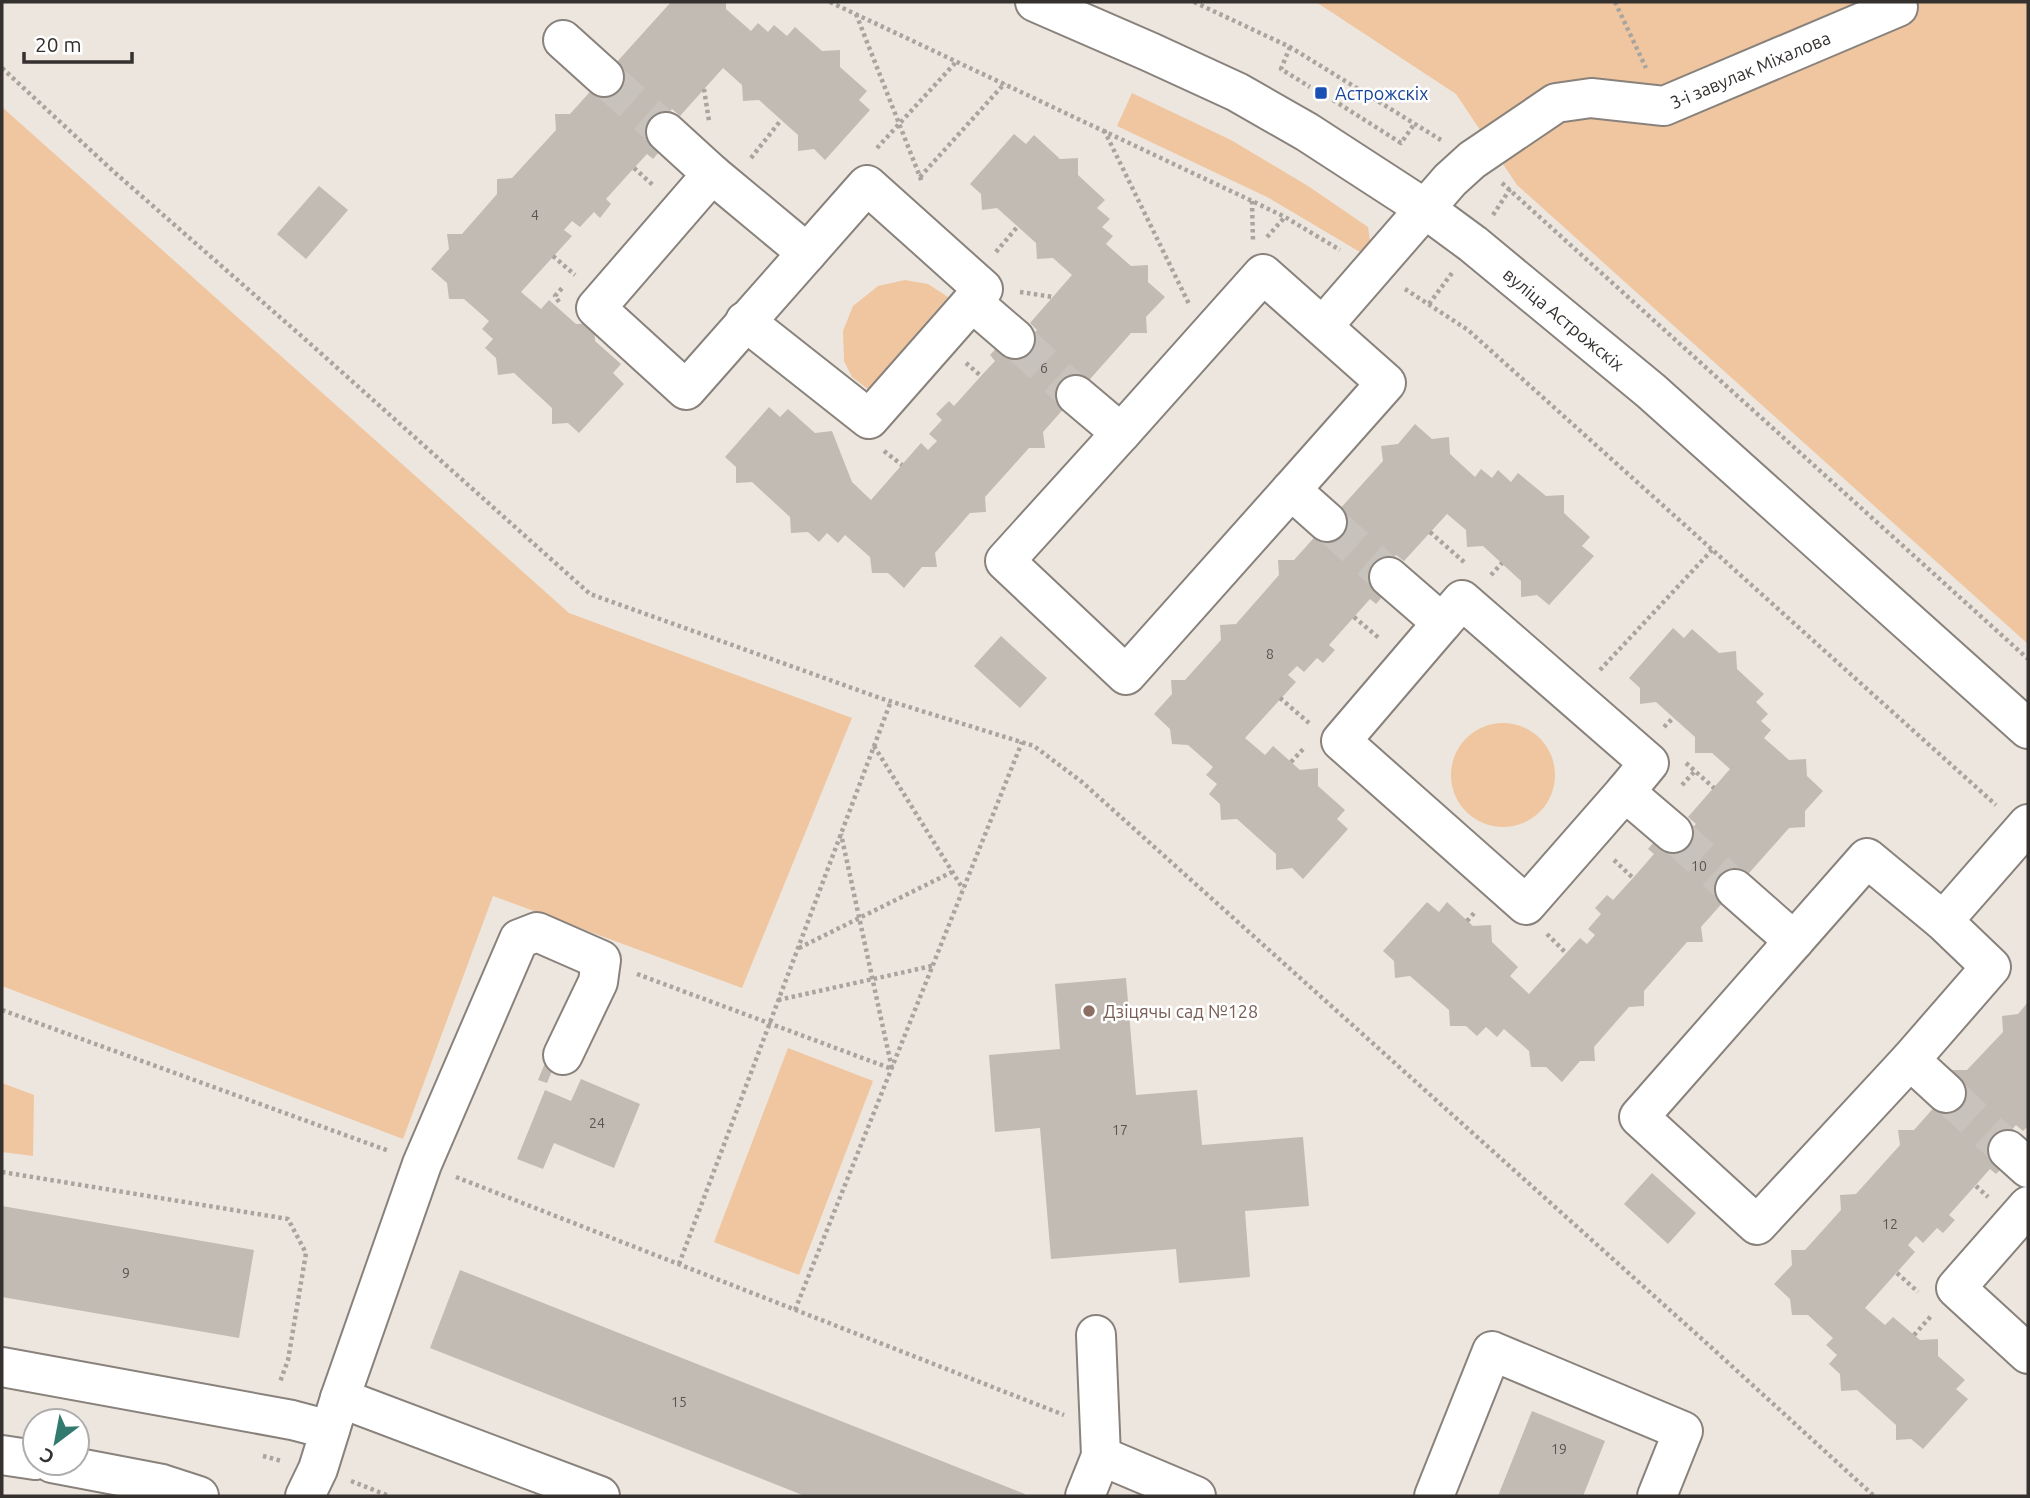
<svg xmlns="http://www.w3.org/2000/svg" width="2030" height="1498" font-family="Ubuntu,sans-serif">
	<rect width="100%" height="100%" fill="#ede6df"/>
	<!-- green -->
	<g fill="#efc69f">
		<polygon points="1316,2 2028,2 2028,644 1517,185 1456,94"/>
		<polygon points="1132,93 1231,140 1308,186 1368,227 1370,241 1365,255 1267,197 1117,126"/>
		<polygon points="2,107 569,613 852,718 742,988 493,896 403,1139 2,986"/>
		<polygon points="905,280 928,284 948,297 868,389 852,377 844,361 843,331 853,306 878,286"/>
		<circle cx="1503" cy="775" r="52"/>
		<polygon points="788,1048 873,1081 799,1275 714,1242"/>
		<polygon points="2,1083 34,1095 33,1156 2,1152"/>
	</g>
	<!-- building -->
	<g fill="#c2bbb4">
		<polygon points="671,2 726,2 726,9 751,31 758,23 768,32 774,25 787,36 795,27 822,51 840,50 840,67 867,91 859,100 870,110 825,160 814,149 798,151 798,135 759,100 743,101 742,85 723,68 680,116 672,109 664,118 665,145 653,159 647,154 634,168 606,199 611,204 600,218 594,212 580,227 572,221 564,230 572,236 521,292 541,309 549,300 576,324 594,323 595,341 621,364 613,373 624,384 579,433 568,423 552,424 552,408 514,373 498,375 496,358 485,348 493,339 482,329 489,321 464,299 449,299 447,283 431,269 449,249 447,234 462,234 497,194 497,179 512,178 556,130 555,114 570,114"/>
		<polygon points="1014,134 1026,144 1034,135 1060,159 1078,158 1078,175 1105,200 1097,208 1110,219 1102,227 1113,236 1106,244 1131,266 1148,265 1148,282 1165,297 1146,317 1147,333 1131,333 1043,432 1045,448 1029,448 985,497 986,512 970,513 935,553 937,567 922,567 904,588 888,573 872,573 870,557 845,535 838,543 827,533 819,542 808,532 791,533 790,517 752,482 736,483 736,467 725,457 769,407 780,417 788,409 815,433 832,431 852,482 871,500 921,443 928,450 937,441 929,434 942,420 936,414 949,401 954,406 981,376 995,361 990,355 1002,342 1029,339 1037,330 1030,323 1072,275 1053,258 1037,259 1036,243 997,208 982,210 981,194 970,184"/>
		<polygon points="319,186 348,210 306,259 277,234"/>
		<polygon points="1415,424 1432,439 1449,437 1450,454 1475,477 1481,469 1492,478 1498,470 1511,482 1518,473 1546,496 1564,495 1564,513 1590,537 1582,546 1594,556 1549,605 1537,595 1521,597 1521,581 1483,546 1467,547 1466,530 1447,514 1404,561 1396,555 1388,564 1388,590 1376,604 1370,599 1354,617 1329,645 1335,650 1323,663 1317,658 1304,672 1297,666 1288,675 1296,682 1245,738 1265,755 1273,746 1300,770 1318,768 1318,786 1345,810 1337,819 1348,829 1303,879 1292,868 1276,870 1276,854 1237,819 1221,820 1220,804 1209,794 1217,784 1206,775 1213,767 1188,745 1172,744 1170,729 1154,714 1172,694 1171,680 1185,680 1221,640 1220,625 1236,624 1279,575 1278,560 1294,560 1383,461 1381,446 1398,444"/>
		<polygon points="1673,628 1684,638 1692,629 1719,653 1736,651 1737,669 1764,694 1756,702 1768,714 1761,721 1771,730 1764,738 1789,760 1806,759 1807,776 1823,791 1805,811 1805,827 1789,828 1701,927 1703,942 1687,942 1644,991 1644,1006 1629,1007 1594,1047 1595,1061 1580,1061 1562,1082 1546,1067 1531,1067 1529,1051 1504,1029 1497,1037 1486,1027 1477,1036 1466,1026 1450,1026 1449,1010 1410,976 1395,978 1394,961 1383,951 1427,902 1439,912 1447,902 1473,926 1491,925 1492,942 1518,967 1510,976 1529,994 1580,938 1587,944 1595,935 1588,929 1601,914 1595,908 1607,895 1613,900 1633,878 1654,854 1648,849 1660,835 1687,833 1696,824 1688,817 1730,769 1712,753 1695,753 1695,737 1656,702 1640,704 1640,688 1629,678"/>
		<polygon points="1001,636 1047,678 1020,708 974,666"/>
		<polygon points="1126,978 1136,1095 1197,1090 1202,1145 1303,1137 1309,1206 1245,1211 1250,1277 1179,1283 1176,1249 1051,1259 1040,1128 995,1132 989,1055 1060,1049 1055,984"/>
		<polygon points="2028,1002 2028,1126 2023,1131 2016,1125 2008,1134 2009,1161 1996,1174 1990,1169 1949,1215 1955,1220 1943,1233 1937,1228 1923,1243 1916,1236 1908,1245 1915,1252 1865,1308 1885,1325 1893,1317 1920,1340 1938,1339 1938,1356 1965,1380 1956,1389 1968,1399 1923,1449 1911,1439 1896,1440 1896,1425 1857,1390 1841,1391 1840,1374 1829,1364 1837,1355 1826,1345 1833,1338 1808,1315 1792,1315 1790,1299 1774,1284 1792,1265 1791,1250 1805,1250 1841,1210 1840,1195 1856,1194 1900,1145 1898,1130 1914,1130 1953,1086 1952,1070 1967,1070 2003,1032 2002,1016 2018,1014"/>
		<polygon points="545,1063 554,1066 547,1083 538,1080"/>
		<polygon points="581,1079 640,1104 614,1168 554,1143 543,1169 517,1159 545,1090 571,1101"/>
		<polygon points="1652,1173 1696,1213 1668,1244 1624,1204"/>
		<polygon points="2,1206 254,1250 239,1338 2,1297"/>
		<polygon points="460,1270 1025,1494 1024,1496 805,1496 430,1348"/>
		<polygon points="1532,1411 1605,1441 1583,1496 1498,1496"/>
	</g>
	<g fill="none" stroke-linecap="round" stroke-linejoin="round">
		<!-- minor-tunnel -->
		<g stroke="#c8c2bc" stroke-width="38" stroke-dasharray="38 19" stroke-linecap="butt">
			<polyline points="604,77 666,132"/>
			<polyline points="1015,339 1076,395"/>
			<polyline points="1327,522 1389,577"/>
			<polyline points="1673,833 1735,889"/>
			<polyline points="1946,1093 2008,1150"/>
		</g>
		<defs>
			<g id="minor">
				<path id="s1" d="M1035 2 1150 52 1237 92 1307 132 1424 208 1473 244 1651 391 2028 729"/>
				<polyline points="563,40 604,77"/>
				<polyline points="666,132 712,174 596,308 686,390 867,185 983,289 972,302"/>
				<polyline points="712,174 807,253"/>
				<polyline points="745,321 869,419 972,302 1015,339"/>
				<path id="s2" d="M1323 326 1450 180 1472 160 1556 103 1591 98 1664 106 1898 7"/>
				<polyline points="1076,395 1121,433 1263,274 1386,383 1291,490"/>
				<polyline points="1121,433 1005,561 1126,675 1291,490 1327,522"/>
				<polyline points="1389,577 1442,623 1462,600 1649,763 1625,792"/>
				<polyline points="1442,623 1341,741 1526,905 1625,792 1673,833"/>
				<polygon points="1867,858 1943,921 1991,967 1910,1060 1757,1225 1639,1117"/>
				<polyline points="1735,889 1794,941"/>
				<polyline points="1943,921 2028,824"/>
				<polyline points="1910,1060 1946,1093"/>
				<polyline points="2008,1150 2028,1168"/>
				<polyline points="2028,1206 1956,1288 2028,1354"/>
				<polyline points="2,1367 292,1420 330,1430"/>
				<polyline points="340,1398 600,1496"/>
				<polyline points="2,1455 35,1460"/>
				<polyline points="1101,1456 1196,1496"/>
				<polyline points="52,1463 162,1484 199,1496"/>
				<polyline points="305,1496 318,1469 340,1398 422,1164 519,939 537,932 601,960 598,982 563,1055"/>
				<polyline points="1085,1496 1101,1456 1096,1335"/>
				<polyline points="1434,1496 1492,1351 1683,1431 1657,1496"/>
			</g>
		</defs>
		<!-- minor casing -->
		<use href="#minor" stroke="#89827c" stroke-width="42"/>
		<!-- path -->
		<g stroke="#aaa49f" stroke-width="4.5" stroke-dasharray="3.5 3.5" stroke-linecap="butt">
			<polyline points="830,2 1252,201 1285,217 1340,250"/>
			<polyline points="1194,2 1290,47 1441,140"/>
			<polyline points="1615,2 1646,68"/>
			<polyline points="856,14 922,182"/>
			<polyline points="1290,47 1281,69 1310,87"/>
			<polyline points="2,68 113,171 306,340 590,594 880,698 1034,746 1082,782 1712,1348 1874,1496"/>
			<polyline points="704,89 709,121"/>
			<polyline points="1333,100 1401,143 1415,123"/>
			<polyline points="1104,130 1189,304"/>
			<polyline points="877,148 957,61"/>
			<polyline points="751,158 781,120"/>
			<polyline points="634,168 654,186"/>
			<polyline points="920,177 1005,83"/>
			<polyline points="1502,183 2028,659"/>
			<polyline points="1252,201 1253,241"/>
			<polyline points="1493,215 1510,189"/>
			<polyline points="1267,237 1285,217"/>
			<polyline points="996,252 1018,226"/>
			<polyline points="553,256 575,275"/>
			<polyline points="1405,289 1468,330 1996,805"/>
			<polyline points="1020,292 1053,297"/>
			<polyline points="559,302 555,296 563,287"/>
			<polyline points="1429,304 1452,273"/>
			<polyline points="966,363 981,376"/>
			<polyline points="884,451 902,465"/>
			<polyline points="1430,532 1464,562"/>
			<polyline points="1491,575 1502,563"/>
			<polyline points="1354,617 1380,639"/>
			<polyline points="1600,670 1712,550"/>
			<polyline points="1280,698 1309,723"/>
			<polyline points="1664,727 1673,718"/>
			<polyline points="874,746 963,889"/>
			<polyline points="1291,762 1305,747"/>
			<polyline points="1686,763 1714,788"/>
			<polyline points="1682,785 1695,771"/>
			<polyline points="1614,860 1633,878"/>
			<polyline points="1467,921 1476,911"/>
			<polyline points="1547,934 1566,953"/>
			<polyline points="799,948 952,872"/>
			<polyline points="637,974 892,1069 841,834"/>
			<polyline points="778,1000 932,966"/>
			<polyline points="2,1010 389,1151"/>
			<polyline points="2,1172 288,1219 306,1253 288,1360 280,1382"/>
			<polyline points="456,1177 1064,1415"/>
			<polyline points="1976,1186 1988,1197"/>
			<polyline points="679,1264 891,701"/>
			<polyline points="1897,1273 1918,1292"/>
			<polyline points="795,1310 1022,742"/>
			<polyline points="1914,1335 1932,1315"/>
			<polyline points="263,1456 282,1461"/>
			<polyline points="351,1481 389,1496"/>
		</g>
		<!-- minor -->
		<use href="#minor" stroke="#fff" stroke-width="38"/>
	</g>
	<!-- markers -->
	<rect fill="#1a4fb4" stroke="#fff" stroke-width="2.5" x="1314" y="86" width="14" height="14" rx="3.5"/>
	<circle fill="#8d6e63" stroke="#fff" stroke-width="2.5" cx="1089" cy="1011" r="7"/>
	<g text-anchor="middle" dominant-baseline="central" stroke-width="5" stroke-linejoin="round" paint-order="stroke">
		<!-- number labels -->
		<g font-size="14" fill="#585450">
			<text x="535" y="215">4</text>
			<text x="1044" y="368">6</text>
			<text x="1270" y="654">8</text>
			<text x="1699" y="866">10</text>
			<text x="597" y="1123">24</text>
			<text x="1120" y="1130">17</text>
			<text x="1890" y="1224">12</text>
			<text x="126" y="1273">9</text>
			<text x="679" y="1402">15</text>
			<text x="1559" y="1449">19</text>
		</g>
		<!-- street labels -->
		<g font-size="18" fill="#34312f" stroke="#fff">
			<text stroke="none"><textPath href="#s2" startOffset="527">3-і завулак Міхалова</textPath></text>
			<text stroke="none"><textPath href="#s1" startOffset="620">вуліца Астрожскіх</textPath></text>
		</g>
		<!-- transit labels -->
		<g font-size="18" fill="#164399" stroke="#fff" text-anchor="start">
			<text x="1335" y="93">Астрожскіх</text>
		</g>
		<!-- education labels -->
		<g font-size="18" fill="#785e54" stroke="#fff" text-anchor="start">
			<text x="1103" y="1011">Дзіцячы сад №128</text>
		</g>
	</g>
	<!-- border -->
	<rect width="2030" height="1498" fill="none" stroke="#34312f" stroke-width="7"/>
	<!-- north arrow -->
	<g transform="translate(56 1442) rotate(212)"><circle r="33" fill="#ffffff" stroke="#aeadac" stroke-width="2"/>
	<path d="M0-5L12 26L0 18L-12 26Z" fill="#32796f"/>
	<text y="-10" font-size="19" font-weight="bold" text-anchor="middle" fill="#34312f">С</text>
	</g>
	<!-- scale -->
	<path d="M24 52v10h108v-10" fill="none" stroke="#34312f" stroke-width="3.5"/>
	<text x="35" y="52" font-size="21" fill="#34312f" stroke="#ffffff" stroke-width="5" paint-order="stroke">20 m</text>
</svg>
